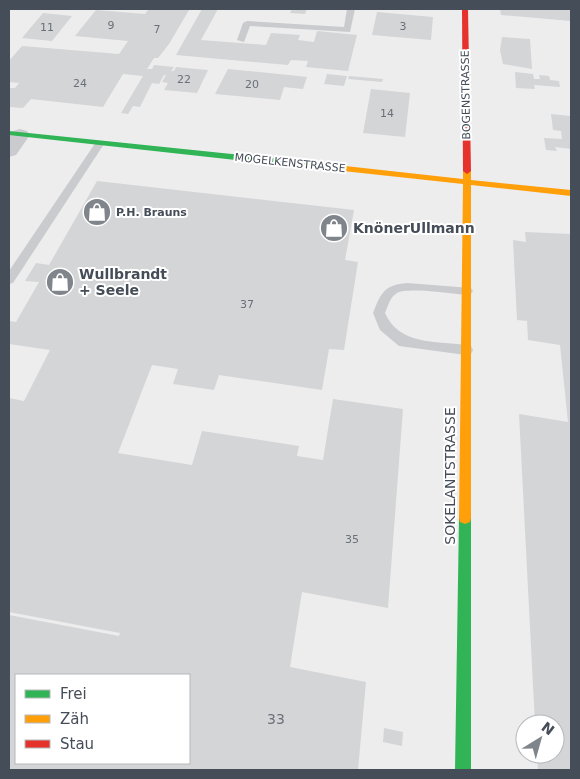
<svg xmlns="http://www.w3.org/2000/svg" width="580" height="779" font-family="'DejaVu Sans',sans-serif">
	<rect width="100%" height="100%" fill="#ededed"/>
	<!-- building -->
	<g fill="#d4d5d7" fill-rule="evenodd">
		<polygon points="149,9 189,10 169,44 158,58 154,58 147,69 152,69 154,65 174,67 171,71 174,71 176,67 208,70 197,93 164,90 168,83 162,82 166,75 164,75 159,84 152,83 140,107 133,106 128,114 121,113 143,76 123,74 103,107 31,99 23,108 9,107 9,88 15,88 19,83 9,82 9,61 22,46 119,54 128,41 75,36 96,10 145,14"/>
		<polygon points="202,9 218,9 201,40 266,45 271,33 300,35 298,40 314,42 317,31 357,35 348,71 306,67 308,61 291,60 288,65 176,55"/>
		<polygon points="292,9 307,9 305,14 290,13"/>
		<polygon points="500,9 571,9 571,21 501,15"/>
		<polygon points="377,12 433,17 431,40 372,35"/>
		<polygon points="43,13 72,16 52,41 22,38"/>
		<polygon points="502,37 530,39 532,69 503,64 500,50"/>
		<polygon points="228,69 289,75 307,77 303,89 284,87 280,100 215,94"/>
		<polygon points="515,72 533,74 534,79 540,79 539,75 549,76 550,80 559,81 560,87 534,85 535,89 516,88"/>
		<polygon points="327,74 347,76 344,86 324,84"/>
		<polygon points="349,76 383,79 382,82 348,79"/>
		<polygon points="371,89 410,93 405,137 363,133"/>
		<polygon points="551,114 571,116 571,149 555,147 557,151 546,150 544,138 562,139 561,131 553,130"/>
		<path d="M97 181 354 210 345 260 358 262 344 350 329 349 322 390 219 375 214 390 173 384 178 369 152 365 118 453 192 465 202 431 299 446 297 456 323 460 333 399 403 409 388 608 302 592 290 667 366 682 358 770H9V615L119 636 120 633 9 612V398L24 401 50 350 9 344V321L16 322 39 282 25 281 36 263 49 265ZM16 675H189V763H16Z"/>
		<polygon points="525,232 571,234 571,770 538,770 537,754 555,754 555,724 535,724 519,414 568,422 560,345 528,340 527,321 517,320 513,240 526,242"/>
		<polygon points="384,728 403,732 402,746 383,742"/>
	</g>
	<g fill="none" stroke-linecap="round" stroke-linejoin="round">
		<!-- lane -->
		<g fill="#c9cbce" fill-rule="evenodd">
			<polygon points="347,9 355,9 350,32 250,26 244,42 237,40 243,23 247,21 344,27"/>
			<polygon points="99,141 104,144 13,283 9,284 9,271 96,142"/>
			<path d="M407 283 471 288 473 291 471 294 467 295C452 294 409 287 397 293 390 297 388 306 385 313 399 345 435 341 466 345L471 346 473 350 471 354 466 355 399 346 380 330 373 313C381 293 384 285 407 283Z"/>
		</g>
		<!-- street -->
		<polygon fill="#c9cbce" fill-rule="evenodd" points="20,129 27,131 30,135 16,155 9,157 9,137 13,131"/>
		<!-- fast -->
		<g fill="#30b455" fill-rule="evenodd">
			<polygon points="9,131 309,162 313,165 309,168 9,135"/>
			<polygon points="465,512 470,514 471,518 471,770 455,770 459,518 460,514"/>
		</g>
		<!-- slow -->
		<polygon fill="#ff9f0a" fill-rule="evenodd" points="309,162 463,179 463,171 467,168 471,171 471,180 571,190 571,196 471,185 471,518 470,522 465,524 460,522 459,518 463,184 306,167 306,163"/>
		<!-- jam -->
		<polygon fill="#e5322d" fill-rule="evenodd" points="462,9 468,9 471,171 467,174 463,171"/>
	</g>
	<!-- icons -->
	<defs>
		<symbol id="shop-disc" viewBox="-11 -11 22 22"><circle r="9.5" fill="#80858c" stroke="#fff"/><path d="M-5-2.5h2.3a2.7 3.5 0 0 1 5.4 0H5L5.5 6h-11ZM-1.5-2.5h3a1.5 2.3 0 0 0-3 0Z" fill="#fff"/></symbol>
	</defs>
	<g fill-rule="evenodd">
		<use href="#shop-disc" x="81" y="196" width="32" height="32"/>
		<use href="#shop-disc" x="318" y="212" width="32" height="32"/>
		<use href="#shop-disc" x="44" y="266" width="32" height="32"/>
	</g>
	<g text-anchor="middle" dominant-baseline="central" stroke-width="4" stroke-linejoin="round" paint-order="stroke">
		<!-- number labels -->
		<g font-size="11" fill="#6a7079">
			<text x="111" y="25">9</text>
			<text x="403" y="26">3</text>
			<text x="47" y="27">11</text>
			<text x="157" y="29">7</text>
			<text x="184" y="79">22</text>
			<text x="80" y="83">24</text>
			<text x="252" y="84">20</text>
			<text x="387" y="113">14</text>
			<text x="247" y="304">37</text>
			<text x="352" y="539">35</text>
		</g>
		<!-- far-street labels -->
		<g font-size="11" fill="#454d58" stroke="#fff">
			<text transform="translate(466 95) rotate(-91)">BOGENSTRASSE</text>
			<text transform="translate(290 163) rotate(6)">MOGELKENSTRASSE</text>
		</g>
		<!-- far-poi labels -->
		<g font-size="11" font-weight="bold" fill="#454d58" stroke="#fff" text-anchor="start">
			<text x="116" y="212">P.H. Brauns</text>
		</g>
		<!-- poi labels -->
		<g font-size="14" font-weight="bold" fill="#454d58" stroke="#fff" text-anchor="start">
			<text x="353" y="228">KnönerUllmann</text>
			<text x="79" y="274">Wullbrandt<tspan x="79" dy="16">+ Seele</tspan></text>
		</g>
		<!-- street labels -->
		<g font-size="14" fill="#454d58" stroke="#fff">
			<text transform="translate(450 476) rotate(-90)">SOKELANTSTRASSE</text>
		</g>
		<!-- near-number labels -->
		<g font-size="14" fill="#6a7079">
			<text x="276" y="719">33</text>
		</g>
	</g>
	<!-- border -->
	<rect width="580" height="779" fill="none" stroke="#454d58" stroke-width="20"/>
	<!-- legend -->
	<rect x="15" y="674" width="175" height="90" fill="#ffffff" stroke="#b5b8bc"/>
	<rect x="25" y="690" width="25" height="8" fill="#30b455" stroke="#b5b8bc"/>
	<text x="60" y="699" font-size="15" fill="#454d58">Frei</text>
	<rect x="25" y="715" width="25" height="8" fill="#ff9f0a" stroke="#b5b8bc"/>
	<text x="60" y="724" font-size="15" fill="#454d58">Zäh</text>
	<rect x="25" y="740" width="25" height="8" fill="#e5322d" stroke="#b5b8bc"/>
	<text x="60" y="749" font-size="15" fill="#454d58">Stau</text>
	<!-- north arrow -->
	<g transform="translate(540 739) rotate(37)"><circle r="24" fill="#ffffff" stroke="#b5b8bc"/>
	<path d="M0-4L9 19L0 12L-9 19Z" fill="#80858c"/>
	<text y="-8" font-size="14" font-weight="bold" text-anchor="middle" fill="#454d58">N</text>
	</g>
</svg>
